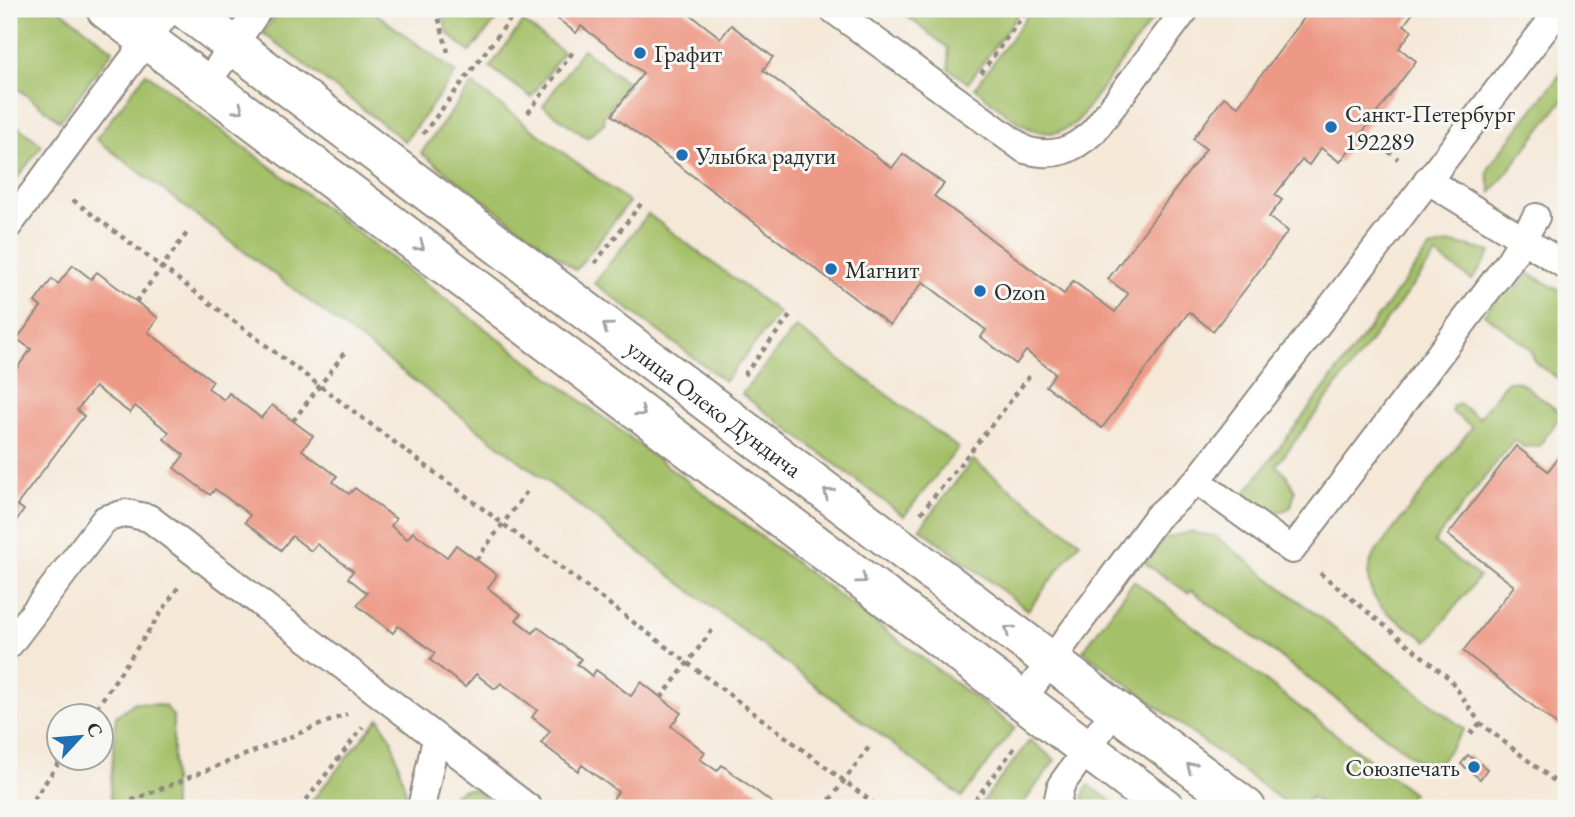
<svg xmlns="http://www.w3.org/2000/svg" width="1575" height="817" font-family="'EB Garamond',serif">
	<rect width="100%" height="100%" fill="#f6f6f2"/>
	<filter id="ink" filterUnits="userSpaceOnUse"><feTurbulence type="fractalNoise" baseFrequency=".0143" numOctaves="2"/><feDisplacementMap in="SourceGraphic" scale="14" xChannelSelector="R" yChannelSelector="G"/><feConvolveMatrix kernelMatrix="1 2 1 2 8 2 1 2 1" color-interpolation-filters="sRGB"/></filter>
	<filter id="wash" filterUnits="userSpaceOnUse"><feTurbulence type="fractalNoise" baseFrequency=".00686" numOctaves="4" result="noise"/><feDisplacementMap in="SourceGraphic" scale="28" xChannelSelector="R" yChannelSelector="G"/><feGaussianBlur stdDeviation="1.57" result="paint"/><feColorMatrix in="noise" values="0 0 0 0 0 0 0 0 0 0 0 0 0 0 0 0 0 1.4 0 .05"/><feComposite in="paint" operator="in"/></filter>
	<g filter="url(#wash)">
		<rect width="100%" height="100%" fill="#f5e8d7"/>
		<!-- green -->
		<g fill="#a4c067" stroke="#687649" stroke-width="2">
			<polygon points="9,9 59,9 113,50 60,121 9,82"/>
			<polygon points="281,9 370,9 456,73 405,141 263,33"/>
			<polygon points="442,9 505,9 470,52 447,33"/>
			<polygon points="898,9 1022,9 968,83 949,69 948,48"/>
			<path d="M1032 9H1160L1080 118C1044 156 1006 112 975 88Z"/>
			<polygon points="523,22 563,52 531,97 490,67"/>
			<polygon points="583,49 629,84 603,117 605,122 587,138 543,106"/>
			<polygon points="1566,67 1566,96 1491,193 1487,172 1493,161"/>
			<polygon points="146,73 1015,728 962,797 96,139"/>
			<polygon points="472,84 629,202 576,270 421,153"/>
			<polygon points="9,120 42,145 9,189"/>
			<polygon points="648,214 779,313 725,381 594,283"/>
			<path d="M1453 243 1491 252 1472 280 1436 255 1276 466 1286 474 1295 491 1291 507C1273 519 1259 504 1245 493L1430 248Z"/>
			<polygon points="1528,273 1566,294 1566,384 1535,362 1530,348 1484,314 1508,282 1518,288"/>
			<polygon points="796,327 958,448 904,516 742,394"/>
			<path d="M1507 381 1520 382 1562 414 1539 446 1524 447 1514 440 1434 542 1479 577 1428 641C1397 619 1354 600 1373 556L1472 427 1452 412V407L1459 404 1479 418Z"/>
			<polygon points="973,460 1080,542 1028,610 920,528"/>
			<polygon points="1189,532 1215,536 1464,729 1433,772 1191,590 1188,593 1145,563 1163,539"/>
			<polygon points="1134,581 1413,793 1401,808 1327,808 1311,797 1303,808 1292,808 1083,651"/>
			<polygon points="135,702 165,706 173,716 173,808 114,808 110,795 116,716"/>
			<polygon points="379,718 392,740 410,808 306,808"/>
			<polygon points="1030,740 1055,760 1020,808 978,808"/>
			<polygon points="1089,785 1120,808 1083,808 1084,792"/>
			<polygon points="464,789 474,789 499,808 443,808 453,795"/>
		</g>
		<g id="blocks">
			<!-- building -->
			<g fill="#ee9985">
				<polygon points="545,9 683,9 721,38 731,25 773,57 763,70 892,168 903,154 944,184 934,196 1064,294 1073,281 1115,312 1128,294 1108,279 1206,149 1193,139 1224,97 1238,106 1311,9 1416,9 1404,25 1412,31 1399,48 1416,61 1340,162 1321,148 1309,165 1302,160 1275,195 1282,200 1269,217 1288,231 1250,283 1213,331 1189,312 1102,428 1046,386 1055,373 1026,351 1016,364 981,337 986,330 923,282 890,325 612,115 643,73 581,26 576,33"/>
				<polygon points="73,265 91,279 97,272 158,318 148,332 213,381 208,388 224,400 229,393 261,418 272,405 313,436 302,450 337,476 333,482 349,494 355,488 396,519 391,526 407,539 413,532 447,557 456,545 497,575 488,588 521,614 516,620 533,633 538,627 581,659 577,664 592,676 596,670 631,696 641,682 681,713 671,726 705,752 700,759 717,771 722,765 779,808 626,808 613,799 618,792 582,765 578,771 541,743 550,731 532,717 537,710 501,683 495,689 476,674 465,687 430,660 435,653 398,626 393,633 357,605 367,593 348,578 353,571 317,544 311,551 292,536 281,550 245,522 250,515 215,489 210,495 174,468 184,455 164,439 169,432 135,406 130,413 95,387 77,410 84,416 17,505 24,510 9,530 9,379 31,349 17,339 41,307 35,302 52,279 58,284"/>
				<polygon points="1516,446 1548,471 1566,447 1566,732 1463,651 1514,586 1448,535"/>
				<polygon points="1468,755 1487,769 1480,779 1461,764"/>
			</g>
		</g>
	</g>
	<g filter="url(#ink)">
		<use href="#blocks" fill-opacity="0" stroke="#908a81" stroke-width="2"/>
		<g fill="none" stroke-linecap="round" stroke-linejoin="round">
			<defs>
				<g id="service">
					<path d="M832 9 1025 150C1055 158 1072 151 1094 131L1186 9"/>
					<polyline points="206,84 259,9"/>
					<polyline points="1427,180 1566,266"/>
					<polyline points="9,225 170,9"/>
					<polyline points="1197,481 1292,550 1508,263 1536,217"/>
					<polyline points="9,645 105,519 126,513 149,518 529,808"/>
					<polyline points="1022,700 1157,517 1197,481 1560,9"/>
					<polyline points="421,808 436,739"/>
					<polyline points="1056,808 1061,785 1115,710"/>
				</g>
				<g id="minor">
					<polyline points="106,9 1165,808"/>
					<path id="s1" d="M185 9 1246 808"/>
				</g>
			</defs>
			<!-- service casing -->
			<use href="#service" stroke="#908a81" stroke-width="30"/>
			<!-- minor casing -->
			<use href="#minor" stroke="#908a81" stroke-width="42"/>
			<!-- path -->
			<g stroke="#908a81" stroke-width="4.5" stroke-dasharray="5 5" stroke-linecap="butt">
				<polyline points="436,9 448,52"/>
				<polyline points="981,73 1028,9"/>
				<polyline points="528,113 575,49"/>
				<polyline points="423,134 518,9"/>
				<polyline points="1388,151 1398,159"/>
				<polyline points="73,200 880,808"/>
				<polyline points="595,263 644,200"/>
				<polyline points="136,302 187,233"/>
				<polyline points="744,375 793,312"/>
				<polyline points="293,421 345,352"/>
				<path d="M921 513C957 467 995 423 1029 376"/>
				<polyline points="476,560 528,490"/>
				<polyline points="1320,573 1450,679 1480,723 1566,790"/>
				<polyline points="661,698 713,629"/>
				<polyline points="91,716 179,586"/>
				<polyline points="1470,734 1480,723"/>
				<polyline points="28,808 62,758"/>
				<polyline points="113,808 347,714"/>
				<polyline points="300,808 363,727"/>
				<polyline points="824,808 869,747"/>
				<polyline points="969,808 1015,747"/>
			</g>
			<!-- service -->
			<use href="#service" stroke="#fff" stroke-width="26"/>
			<!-- minor -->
			<use href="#minor" stroke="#fff" stroke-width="38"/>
		</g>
		<!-- one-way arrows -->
		<defs><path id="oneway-chevron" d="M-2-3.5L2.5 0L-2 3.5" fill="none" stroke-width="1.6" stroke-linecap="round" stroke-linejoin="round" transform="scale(1.75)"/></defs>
		<g stroke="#a0a0a0">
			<use href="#oneway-chevron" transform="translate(239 109) rotate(37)"/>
			<use href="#oneway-chevron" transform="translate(420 246) rotate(37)"/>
			<use href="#oneway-chevron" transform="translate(607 327) rotate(-143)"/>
			<use href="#oneway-chevron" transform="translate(641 412) rotate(37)"/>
			<use href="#oneway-chevron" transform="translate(828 493) rotate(-143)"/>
			<use href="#oneway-chevron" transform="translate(862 579) rotate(37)"/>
			<use href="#oneway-chevron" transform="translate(1009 630) rotate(-143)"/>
			<use href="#oneway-chevron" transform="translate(1191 767) rotate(-143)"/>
		</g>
	</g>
	<!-- markers -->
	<g fill="#1f6fb2" stroke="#f6f6f2" stroke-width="2.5">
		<circle cx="640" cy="53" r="7"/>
		<circle cx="1331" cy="127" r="7"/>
		<circle cx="682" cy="155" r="7"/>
		<circle cx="831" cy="269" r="7"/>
		<circle cx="980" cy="291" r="7"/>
		<circle cx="1474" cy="767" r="7"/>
	</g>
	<g text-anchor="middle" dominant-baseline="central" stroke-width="6" stroke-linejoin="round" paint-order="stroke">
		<!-- poi labels -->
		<g font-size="24" fill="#2b2b2b" stroke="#f6f6f2" text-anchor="start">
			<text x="654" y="53">Графит</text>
			<text x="1345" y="113">Санкт-Петербург<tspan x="1345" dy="28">192289</tspan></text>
			<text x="696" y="155">Улыбка радуги</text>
			<text x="845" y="269">Магнит</text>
			<text x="994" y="291">Ozon</text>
			<text x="1460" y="767" text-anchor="end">Союзпечать</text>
		</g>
		<!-- street labels -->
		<g font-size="24" fill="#2b2b2b" stroke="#f6f6f2">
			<text stroke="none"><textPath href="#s1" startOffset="663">улица Олеко Дундича</textPath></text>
		</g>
	</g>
	<!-- margin -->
	<rect width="1575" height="817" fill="none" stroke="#f6f6f2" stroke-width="35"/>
	<!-- north arrow -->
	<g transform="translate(80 737) rotate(64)"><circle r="33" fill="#f6f6f2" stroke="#a5a5a2" stroke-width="2"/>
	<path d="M0-5L12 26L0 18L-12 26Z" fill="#1f6fb2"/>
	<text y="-10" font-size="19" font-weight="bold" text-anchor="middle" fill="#2b2b2b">С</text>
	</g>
</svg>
